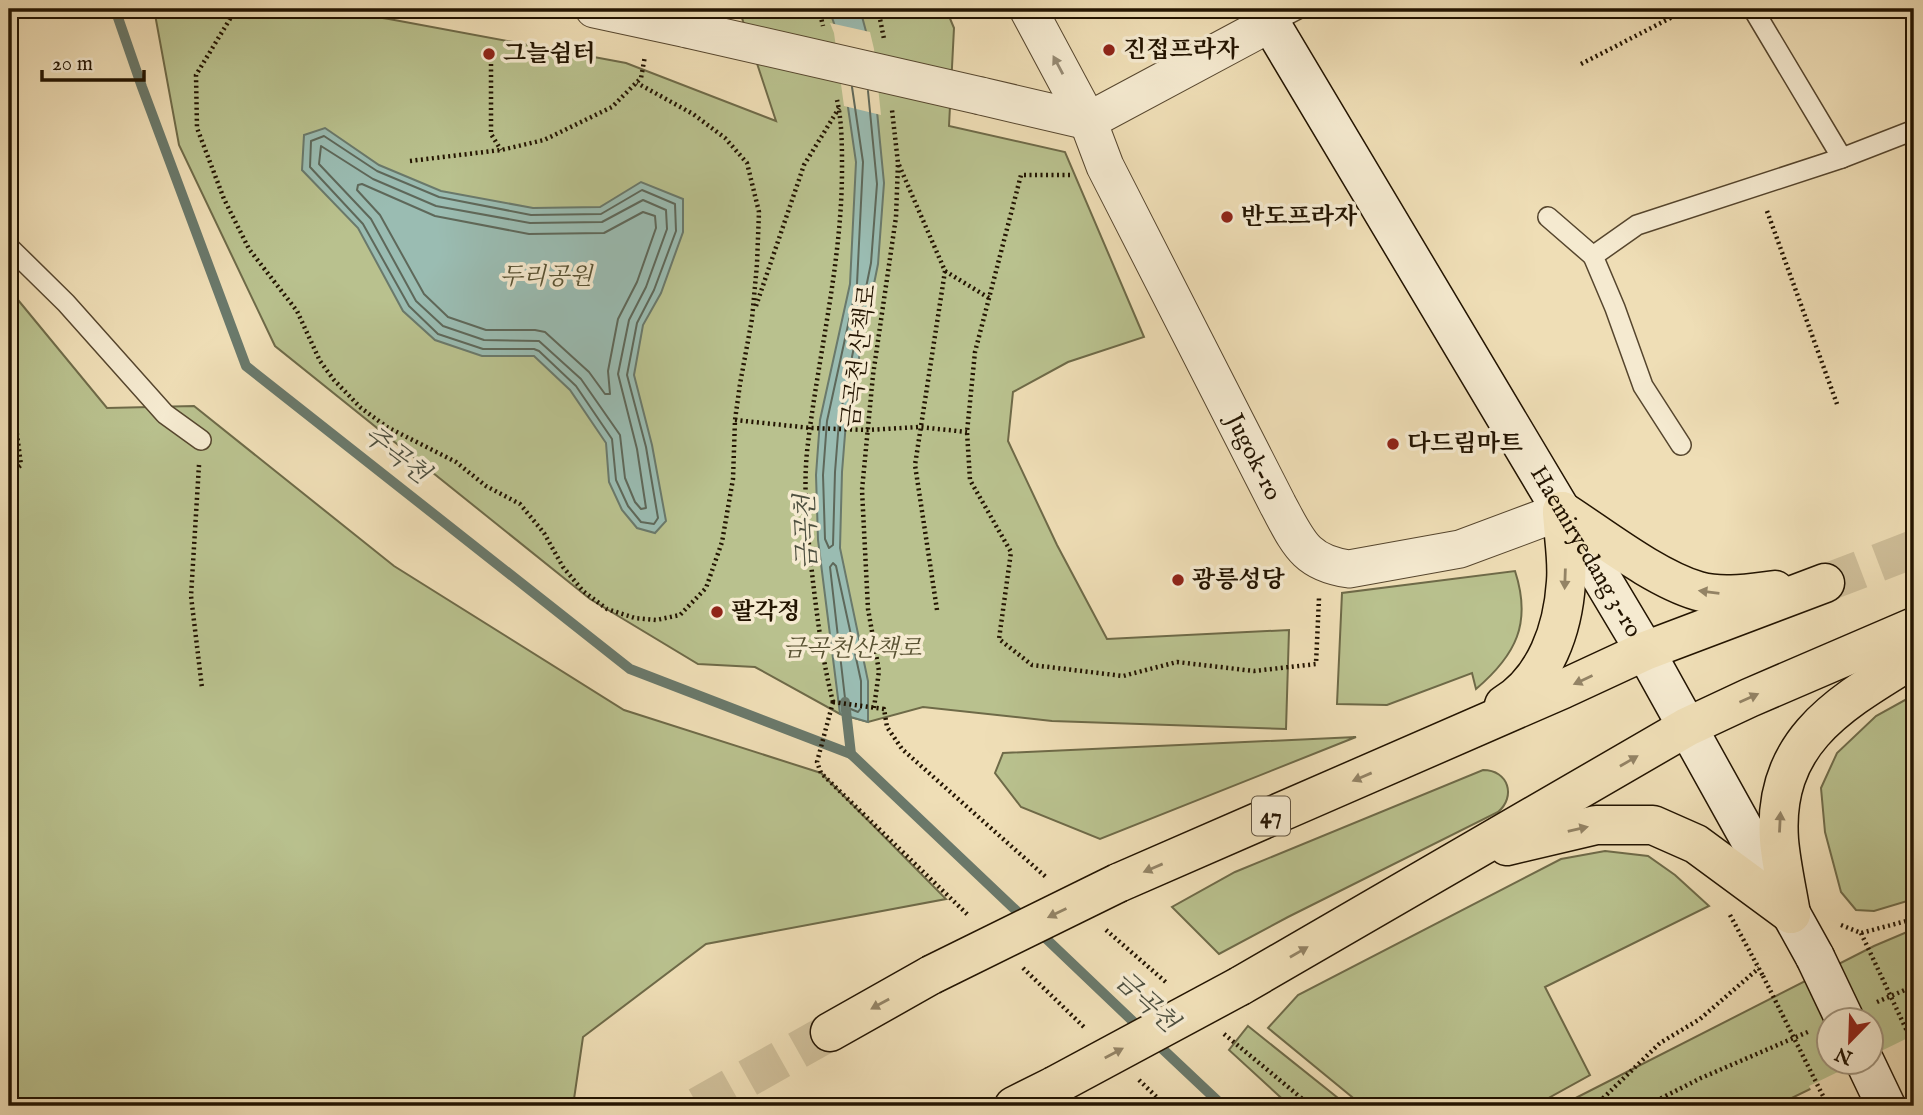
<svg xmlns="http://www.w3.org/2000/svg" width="1923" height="1115" font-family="'IM FELL English','Noto Serif KR',serif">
	<rect width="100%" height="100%" fill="#efdeb6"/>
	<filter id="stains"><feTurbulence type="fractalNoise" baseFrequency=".00286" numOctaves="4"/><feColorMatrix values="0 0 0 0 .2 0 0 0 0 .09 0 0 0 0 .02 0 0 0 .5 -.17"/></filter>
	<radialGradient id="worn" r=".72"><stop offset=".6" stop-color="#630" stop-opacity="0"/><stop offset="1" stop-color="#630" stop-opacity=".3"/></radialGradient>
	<!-- green -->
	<g fill="#b9c18e" stroke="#6e6a48" stroke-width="2">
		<polygon points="154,9 326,9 389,19 626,63 776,121 739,9 946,9 954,28 949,126 1065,152 1144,337 1068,362 1013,392 1008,441 1057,545 1107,639 1289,630 1286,729 1052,721 923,707 868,722 840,714 755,667 698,664 590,599 275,346 179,145"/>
		<polygon points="9,289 107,408 194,406 394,566 624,710 821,773 946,899 706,944 583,1037 573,1106 9,1106"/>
		<path d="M1515 571C1532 623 1516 655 1476 689L1472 673 1387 705 1337 704 1342 593Z"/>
		<polygon points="1914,695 1914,899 1874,911 1856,910 1841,892 1825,832 1821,788 1837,753 1876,716"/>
		<polygon points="1356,737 1100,839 1021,807 995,773 1003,753"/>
		<path d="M1483 770C1509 770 1516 797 1498 812L1288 917 1219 954 1172 907 1235 872Z"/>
		<polygon points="1605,851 1648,856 1675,875 1709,906 1545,987 1590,1075 1534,1106 1363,1106 1268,1028 1298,995 1561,859"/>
		<polygon points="1914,929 1914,1038 1871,1060 1870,1020 1828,1020 1828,1062 1864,1063 1775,1106 1560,1106 1874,946"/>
		<polygon points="1248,1026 1348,1106 1290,1106 1229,1050"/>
	</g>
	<!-- water -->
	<g fill="#9abcb2" stroke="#6a796b" stroke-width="2">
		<polygon points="829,9 860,9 871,50 884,183 878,264 846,422 842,472 840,548 868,681 868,722 840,714 818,540 816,475 820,420 850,284 856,162 837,32"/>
		<polygon points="325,128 379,165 441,191 533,208 600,207 641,182 683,199 683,232 661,293 643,325 634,375 652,445 666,521 655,533 637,528 622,510 609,482 606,443 570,390 534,356 482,356 435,340 403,311 358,228 302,170 304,135"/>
	</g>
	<!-- pier -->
	<g fill="#efdeb6">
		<polygon points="830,23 870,32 874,49 881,115 844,106 834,33"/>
		<polygon points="1914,1035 1914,1106 1819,1106 1809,1086"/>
	</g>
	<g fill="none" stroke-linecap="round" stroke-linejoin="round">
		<!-- shore -->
		<g stroke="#5e685a" stroke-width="2">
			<polyline points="852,87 863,162 857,284 827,421 823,475 825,539 829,548 833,545 835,472 839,421 871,263 877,184 868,91"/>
			<polygon points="324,136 377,171 439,197 531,215 601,214 642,190 675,204 676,231 654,290 637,323 627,375 646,447 658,518 654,524 641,522 628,506 616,480 612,439 576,386 539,351 534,349 483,349 438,334 409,306 363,224 310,167 311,141"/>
			<polygon points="321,146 373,179 436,206 530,223 602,222 643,200 666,210 667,229 646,287 629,320 618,374 637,449 646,508 641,509 635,502 625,478 620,435 581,379 539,341 484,340 443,326 416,301 371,219 319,164"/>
			<polygon points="358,185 362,184 435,216 529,234 604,233 643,212 655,216 656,228 637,282 618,319 608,371 610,394 605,394 589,372 545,332 535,330 486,330 448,317 424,294 380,215 357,190"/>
			<polygon points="833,563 836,566 861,681 861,708 858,712 846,707 830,567"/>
		</g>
		<!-- stream -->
		<g stroke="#6a796b" stroke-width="10">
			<polyline points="115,9 142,87 246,366 630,669 851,754"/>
			<polyline points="845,702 851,754 1025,919"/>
			<polyline points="1037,930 1142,1030"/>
			<polyline points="1154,1041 1223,1106"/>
		</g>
		<!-- highway-tunnel -->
		<g stroke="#d0c09b" stroke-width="38" stroke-dasharray="38 19" stroke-linecap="butt">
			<polyline points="1825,583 1914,549"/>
			<polyline points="698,1106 830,1032"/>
		</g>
		<defs>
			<g id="lane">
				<polyline points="1753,9 1842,158 1914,130"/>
				<polyline points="1271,23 1298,9"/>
				<polyline points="1548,217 1593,256"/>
				<polyline points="9,247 66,303 165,414 201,440"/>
				<polyline points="1681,445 1643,386 1615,308 1593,256 1637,225 1842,158"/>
			</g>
			<g id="street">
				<polyline points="594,9 687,29"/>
				<path id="s1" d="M1028 9 1088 121 1105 166 1278 505C1298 542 1305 563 1349 569L1460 549 1562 511"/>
				<polyline points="981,96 1088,121 1271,23"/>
			</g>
			<g id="secondary">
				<path id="s2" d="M1262 9 1645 651 1815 957"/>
				<polyline points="1865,1062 1886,1106"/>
			</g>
			<g id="highway">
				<path d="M1562 511C1601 536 1654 578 1698 591 1723 598 1750 593 1775 590"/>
				<path d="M1504 705C1546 679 1563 629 1566 582 1568 559 1563 534 1562 511"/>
				<polyline points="1507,846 1596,825 1653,825 1696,844 1791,914"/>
				<polyline points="1118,883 1563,689 1645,651 1825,583"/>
				<path d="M1791 914C1787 890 1781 864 1779 840 1772 740 1841 703 1914 658"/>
				<polyline points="1240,986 1687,727 1749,698 1914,627"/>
				<polyline points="830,1032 931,975"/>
				<polyline points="1014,1106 1054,1086"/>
			</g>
		</defs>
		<!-- lane casing -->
		<use href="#lane" stroke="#56462e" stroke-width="22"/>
		<!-- street casing -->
		<use href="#street" stroke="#56462e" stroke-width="39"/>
		<!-- secondary casing -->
		<use href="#secondary" stroke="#231401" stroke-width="41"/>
		<!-- highway casing -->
		<use href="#highway" stroke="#231401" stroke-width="41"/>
		<!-- path -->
		<g stroke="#231401" stroke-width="4.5" stroke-dasharray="2 3.5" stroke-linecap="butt">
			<polyline points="236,9 196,75 197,128 224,199 249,249 297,311 320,361 334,380 361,408 387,427 456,462 486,486 520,504 544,533 563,567 583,591 607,609 635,618 656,620 680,615 706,588 722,542 733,479 735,420 740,384 752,319 757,264 759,212 747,163 725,138 693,114 637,83"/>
			<polyline points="819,9 823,26"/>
			<polyline points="878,9 884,39"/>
			<polyline points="491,64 491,134 501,150"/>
			<polyline points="1581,64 1688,9"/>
			<polyline points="410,161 501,150 544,140 612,107 641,78 645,56"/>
			<polyline points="899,165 945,271 915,465 937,610"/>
			<polyline points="1070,175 1021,175 975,352 967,432 970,480 1011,552 999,639 1032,665 1123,676 1177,662 1254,671 1316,664 1319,598"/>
			<polyline points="1767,211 1837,404"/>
			<polyline points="945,271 989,298"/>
			<polyline points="756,306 804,165 839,108"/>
			<polyline points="9,373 21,465 9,475"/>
			<polyline points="735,420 811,428 867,430 919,427 967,432"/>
			<polyline points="199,465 191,596 202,688"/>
			<path d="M833 702C823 663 818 623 813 582 808 536 802 489 808 443 819 352 842 261 842 169 842 146 842 122 837 100"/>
			<polyline points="833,702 884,709 887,727 902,749 1047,878"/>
			<polyline points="833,702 817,762 821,773 969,916"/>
			<polyline points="874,708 879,671 868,609 862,490 873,375 896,217 898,163 892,110"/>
			<polyline points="1730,915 1763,976"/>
			<polyline points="1841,925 1861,933 1914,919"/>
			<polyline points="1106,930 1168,984"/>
			<polyline points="1023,968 1085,1028"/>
			<polyline points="1877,1002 1914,986"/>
			<polyline points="1224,1034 1311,1106"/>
			<polyline points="1139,1080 1166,1106"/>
			<polyline points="1595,1106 1660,1043 1700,1019 1759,968"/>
			<polyline points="1646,1106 1701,1078 1810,1031"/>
		</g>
		<!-- lane -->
		<use href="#lane" stroke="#f5ead0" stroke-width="19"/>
		<!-- street -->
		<use href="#street" stroke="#f5ead0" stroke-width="37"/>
		<!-- secondary -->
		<use href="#secondary" stroke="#f5ead0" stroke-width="38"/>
		<!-- highway -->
		<use href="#highway" stroke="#efdeb6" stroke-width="38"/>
		<defs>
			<polyline id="street-bridge" points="687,29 981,96"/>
			<polyline id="secondary-bridge" points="1815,957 1845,1020"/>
			<g id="highway-bridge">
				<polyline points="931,975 1118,883"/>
				<polyline points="1054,1086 1240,986"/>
			</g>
		</defs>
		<!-- street-bridge casing -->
		<use href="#street-bridge" stroke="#56462e" stroke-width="39" stroke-linecap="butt"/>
		<!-- secondary-bridge casing -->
		<use href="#secondary-bridge" stroke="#231401" stroke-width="41" stroke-linecap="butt"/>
		<!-- highway-bridge casing -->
		<use href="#highway-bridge" stroke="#231401" stroke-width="41" stroke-linecap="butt"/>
		<!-- path-bridge -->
		<g stroke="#231401" stroke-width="4.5" stroke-dasharray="2 3.5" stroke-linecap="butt">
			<polyline points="1861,933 1914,1046"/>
			<polyline points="1763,976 1828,1106"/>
		</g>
		<!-- street-bridge -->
		<use href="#street-bridge" stroke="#f5ead0" stroke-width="37"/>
		<!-- secondary-bridge -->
		<use href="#secondary-bridge" stroke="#f5ead0" stroke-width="38"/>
		<!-- highway-bridge -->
		<use href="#highway-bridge" stroke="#efdeb6" stroke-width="38"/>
	</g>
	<!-- one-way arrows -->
	<defs><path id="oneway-solid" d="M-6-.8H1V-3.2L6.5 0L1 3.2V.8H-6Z" transform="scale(1.75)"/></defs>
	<use fill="#968a73" href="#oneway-solid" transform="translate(1058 65) rotate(-118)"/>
	<g fill="#938365">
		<use href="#oneway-solid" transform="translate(1565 579) rotate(92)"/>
		<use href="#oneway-solid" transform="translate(1709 592) rotate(-173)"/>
		<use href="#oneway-solid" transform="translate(1583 680) rotate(155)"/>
		<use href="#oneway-solid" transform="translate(1749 698) rotate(-24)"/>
		<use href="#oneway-solid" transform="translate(1629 761) rotate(-30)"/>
		<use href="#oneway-solid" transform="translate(1362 777) rotate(157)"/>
		<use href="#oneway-solid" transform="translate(1780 822) rotate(-87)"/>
		<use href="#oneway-solid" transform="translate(1578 829) rotate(-13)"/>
		<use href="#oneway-solid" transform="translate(1153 868) rotate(157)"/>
		<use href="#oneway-solid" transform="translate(1057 913) rotate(154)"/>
		<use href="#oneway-solid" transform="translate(1299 952) rotate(-30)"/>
		<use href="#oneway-solid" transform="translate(880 1004) rotate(151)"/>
		<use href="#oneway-solid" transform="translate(1114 1053) rotate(-28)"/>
	</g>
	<!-- markers -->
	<g fill="#8f2418" stroke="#f5ead0" stroke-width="2.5">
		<circle cx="1109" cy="50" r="7"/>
		<circle cx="489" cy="54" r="7"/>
		<circle cx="1227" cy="217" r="7"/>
		<circle cx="1393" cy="444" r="7"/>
		<circle cx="1178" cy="580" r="7"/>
		<circle cx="717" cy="612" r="7"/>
	</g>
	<g text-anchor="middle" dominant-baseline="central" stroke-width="7" stroke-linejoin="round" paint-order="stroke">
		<!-- shield labels -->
		<rect fill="#f5ead0" stroke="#62543f" stroke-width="2" x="1252" y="796.5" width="38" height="39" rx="5"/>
		<g font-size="23" font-weight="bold" fill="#231401">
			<text x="1271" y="816">47</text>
		</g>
		<!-- poi labels -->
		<g font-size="24" font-weight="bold" fill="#231401" stroke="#f5ead0" text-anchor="start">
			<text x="1123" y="50">진접프라자</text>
			<text x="503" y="54">그늘쉼터</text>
			<text x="1241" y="217">반도프라자</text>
			<text x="1407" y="444">다드림마트</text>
			<text x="1192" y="580">광릉성당</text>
			<text x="731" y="612">팔각정</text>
		</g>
		<!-- park labels -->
		<g font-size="24" font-style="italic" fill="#585132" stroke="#f5ead0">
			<text x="546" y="277">두리공원</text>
			<text x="852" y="649">금곡천산책로</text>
		</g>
		<!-- street labels -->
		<g font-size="24" fill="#231401" stroke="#f5ead0">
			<text transform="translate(860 356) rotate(-83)">금곡천 산책로</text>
			<text stroke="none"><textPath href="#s1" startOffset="502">Jugok-ro</textPath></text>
			<text stroke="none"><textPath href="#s2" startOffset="632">Haemiryedang 3-ro</textPath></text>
		</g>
		<!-- water labels -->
		<g font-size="26" font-style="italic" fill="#4d4f3f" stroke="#f5ead0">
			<text transform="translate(396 455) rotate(38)">주곡천</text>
			<text transform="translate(807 532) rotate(-92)">금곡천</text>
			<text transform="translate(1146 1002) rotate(43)">금곡천</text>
		</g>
	</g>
	<!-- margin -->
	<rect width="1923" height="1115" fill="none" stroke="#efdeb6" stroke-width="35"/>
	<rect x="10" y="10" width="1902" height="1094" fill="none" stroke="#231401" stroke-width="3.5"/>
	<rect x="18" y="18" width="1888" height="1080" fill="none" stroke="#231401" stroke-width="2"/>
	<!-- north arrow -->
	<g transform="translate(1850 1041) rotate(203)"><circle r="33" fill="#f5ead0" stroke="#a1947d" stroke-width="2"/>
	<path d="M0-5L12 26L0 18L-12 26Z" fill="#8f2418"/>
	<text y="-10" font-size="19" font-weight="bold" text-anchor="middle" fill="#231401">N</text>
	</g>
	<!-- scale -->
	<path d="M42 70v10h102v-10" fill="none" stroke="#231401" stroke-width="3.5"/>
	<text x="52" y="70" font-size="21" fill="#231401" stroke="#f5ead0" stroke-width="5" paint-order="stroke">20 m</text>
	<rect width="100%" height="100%" filter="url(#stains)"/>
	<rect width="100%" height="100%" fill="url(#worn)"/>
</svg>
